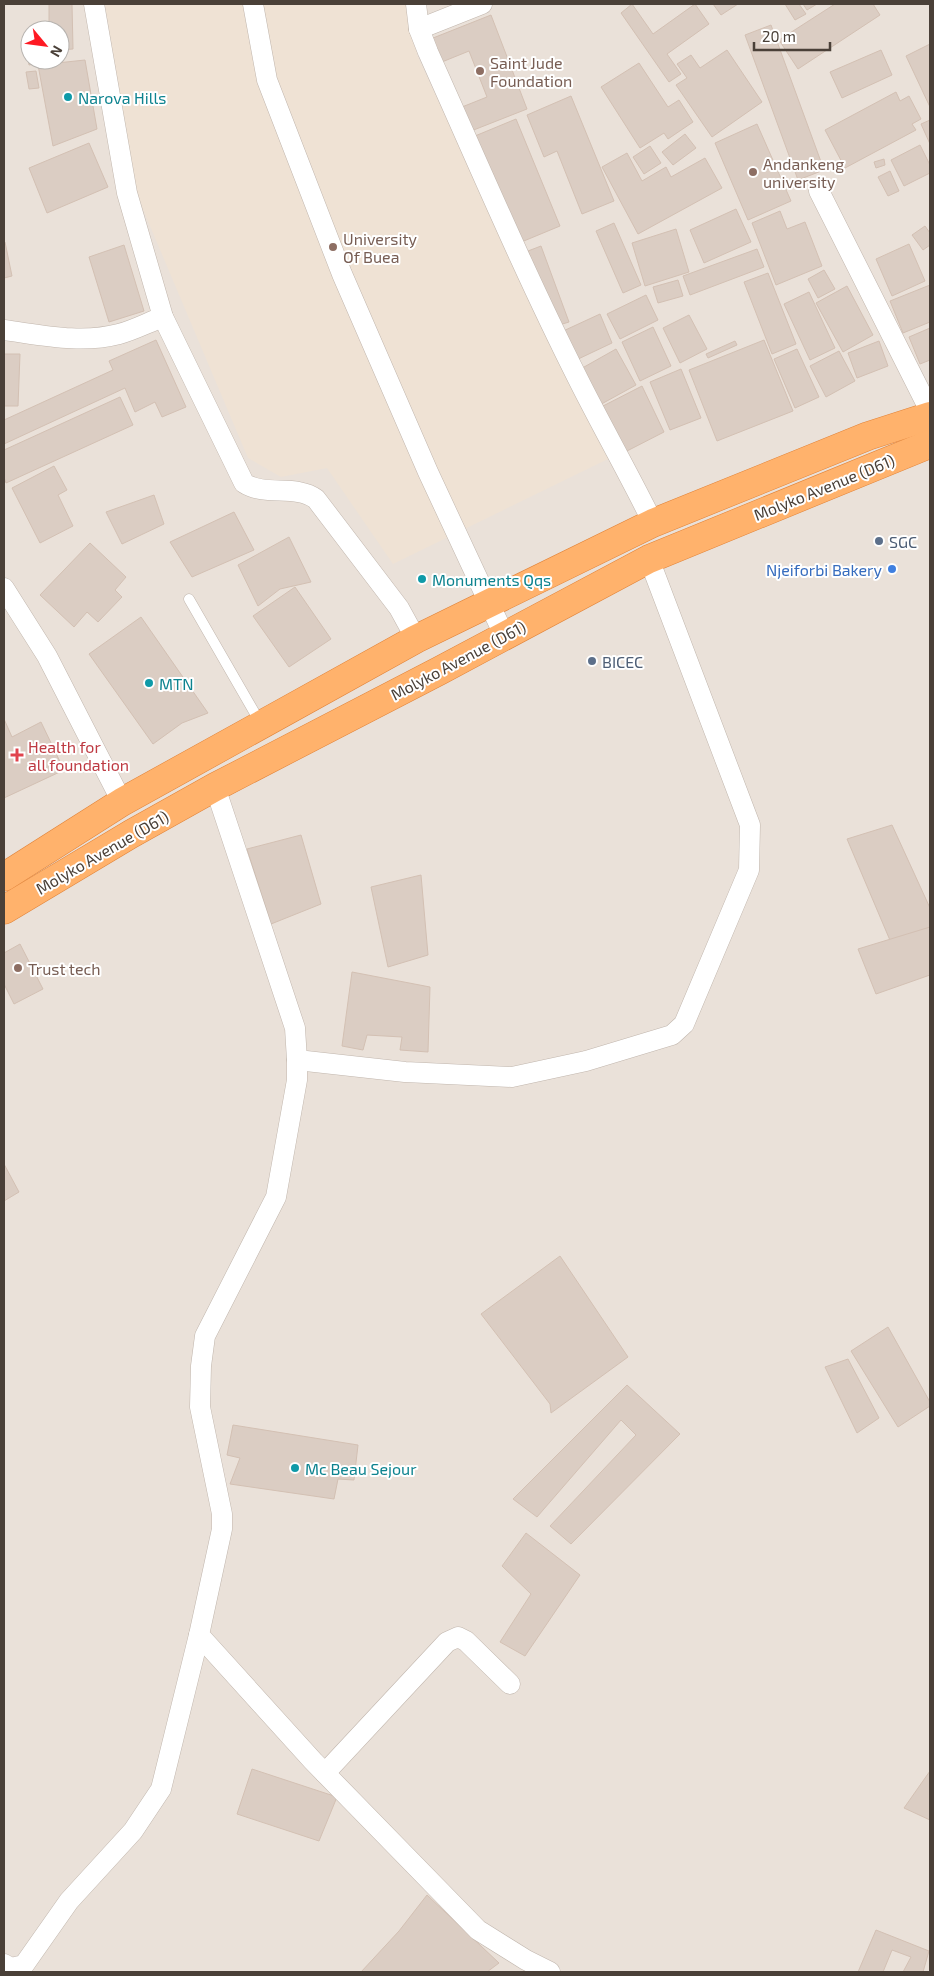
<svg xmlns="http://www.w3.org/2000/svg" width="934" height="1976" font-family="'Exo 2',sans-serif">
	<rect width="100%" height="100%" fill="#f5f0eb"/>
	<!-- residential -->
	<path fill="#eae1d9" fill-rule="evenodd" d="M4 4H930V1972H4ZM30 30H60V60H30Z"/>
	<!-- education -->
	<polygon fill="#efe2d4" points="105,4 410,4 417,55 572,388 610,458 393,564 327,468 281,477 248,458 134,188"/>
	<!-- building -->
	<g fill="#dbcdc3" stroke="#d3c0b3">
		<polygon points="49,4 72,4 73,49 60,50 60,30 49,30"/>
		<polygon points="632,4 653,34 695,4 709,24 667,54 681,74 669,82 621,13"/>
		<polygon points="713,4 738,4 721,15"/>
		<polygon points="785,4 799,4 806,14 795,20"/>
		<polygon points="803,4 817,4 807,10"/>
		<polygon points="835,4 873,4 880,15 798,69 779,40"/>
		<polygon points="491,15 527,109 466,133 457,109 487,97 469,51 437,64 428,40"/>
		<polygon points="771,25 824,170 798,180 745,35"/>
		<polygon points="930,44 930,107 906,56"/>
		<polygon points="727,50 762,102 712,137 676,85 687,78 677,64 691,55 700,68"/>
		<polygon points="881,50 892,75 842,98 830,72"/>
		<polygon points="28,57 30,57 30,60 53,61 29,65"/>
		<polygon points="85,60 97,129 53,146 38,65"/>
		<polygon points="639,63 668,107 679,100 693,122 668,139 664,133 640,148 601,87"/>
		<polygon points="36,71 39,88 29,89 26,72"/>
		<polygon points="896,92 900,101 909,96 921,119 912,124 916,130 845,168 825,130"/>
		<polygon points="571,96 614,201 582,214 557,151 544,157 527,115"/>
		<polygon points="516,119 560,226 519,243 475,136"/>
		<polygon points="930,120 930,144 921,124"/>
		<polygon points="757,124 791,201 748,220 715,143"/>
		<polygon points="685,134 696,148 673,165 662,152"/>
		<polygon points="89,143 108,187 47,213 29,168"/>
		<polygon points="920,145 930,165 930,173 904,186 891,160"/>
		<polygon points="650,146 661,163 644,174 633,157"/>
		<polygon points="627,153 642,181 666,167 671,177 705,158 722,188 638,234 602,167"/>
		<polygon points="884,159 885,165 876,168 874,162"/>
		<polygon points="890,171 899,191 888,196 878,177"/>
		<polygon points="736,209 751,242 704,263 690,230"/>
		<polygon points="780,211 787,229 805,222 822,266 776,285 752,223"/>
		<polygon points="614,223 641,285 623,293 596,231"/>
		<polygon points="925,226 930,233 930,245 923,250 912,235"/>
		<polygon points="676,229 689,272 645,286 632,243"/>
		<polygon points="5,242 12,276 4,278 4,243"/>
		<polygon points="909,244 925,281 892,296 876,259"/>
		<polygon points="124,245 144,311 109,322 89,257"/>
		<polygon points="541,246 569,322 556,326 528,251"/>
		<polygon points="757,249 764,267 690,295 683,276"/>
		<polygon points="824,270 835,289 818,298 808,279"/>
		<polygon points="768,273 796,344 772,354 744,282"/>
		<polygon points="678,280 683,296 658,303 653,287"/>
		<polygon points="930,285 930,322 903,333 890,301"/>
		<polygon points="847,286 873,335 843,352 816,303"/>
		<polygon points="809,292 835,348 810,360 784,304"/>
		<polygon points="646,295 658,320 620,339 607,314"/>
		<polygon points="600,314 612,343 574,361 561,332"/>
		<polygon points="689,315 707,349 680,363 663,328"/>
		<polygon points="653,327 671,366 640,381 622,342"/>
		<polygon points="930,328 930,360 920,364 909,337"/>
		<polygon points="156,340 186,407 162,417 155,402 135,412 125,388 4,444 4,420 113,370 109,361"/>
		<polygon points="764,340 793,411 717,441 689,370"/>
		<polygon points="735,341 737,345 708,358 706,354"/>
		<polygon points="879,341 888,366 857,378 848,353"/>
		<polygon points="616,349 636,385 596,407 577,371"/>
		<polygon points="797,349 819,397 795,408 774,359"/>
		<polygon points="839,351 855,381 826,397 810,366"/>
		<polygon points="4,354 20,354 18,406 4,406"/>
		<polygon points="681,369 701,418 670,430 650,382"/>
		<polygon points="642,386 664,432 625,452 603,406"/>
		<polygon points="120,397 133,425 6,483 4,477 4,450"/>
		<polygon points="54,466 67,490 58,495 73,526 40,543 12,488"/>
		<polygon points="154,495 164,524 122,544 106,512"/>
		<polygon points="234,512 254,550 192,577 170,542"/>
		<polygon points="289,537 311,582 280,589 258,606 238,565"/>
		<polygon points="90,543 126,577 115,590 122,597 98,622 87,612 74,627 40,595"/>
		<polygon points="295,587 331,639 289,667 253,616"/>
		<polygon points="141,617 208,713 182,723 153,744 89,654"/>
		<polygon points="4,719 12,737 41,722 64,770 4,798"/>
		<polygon points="892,825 930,908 930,928 892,945 847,839"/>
		<polygon points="301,835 321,904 271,924 247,849"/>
		<polygon points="421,875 428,955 388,967 371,887"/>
		<polygon points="930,927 930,975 876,994 858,949"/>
		<polygon points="20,944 43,989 14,1004 4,984 4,953"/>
		<polygon points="352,972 430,987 428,1052 400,1050 402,1037 367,1035 363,1050 342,1046"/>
		<polygon points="4,1164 19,1192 4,1201"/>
		<polygon points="560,1256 628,1357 551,1413 550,1404 481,1314"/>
		<polygon points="888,1327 930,1402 930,1406 898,1427 851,1351"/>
		<polygon points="848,1359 879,1418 857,1433 825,1367"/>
		<polygon points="627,1385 680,1434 571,1544 550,1526 636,1435 621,1420 537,1517 513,1499"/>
		<polygon points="233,1425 358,1445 354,1480 338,1479 334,1499 230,1484 240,1458 227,1455"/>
		<polygon points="526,1533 580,1575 525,1656 500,1642 531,1594 502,1566"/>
		<polygon points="252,1769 337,1797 319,1841 237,1814"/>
		<polygon points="930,1771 930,1820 904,1808"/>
		<polygon points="427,1895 499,1963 487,1972 361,1972 399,1931"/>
		<polygon points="876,1930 929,1951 923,1972 903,1972 911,1957 892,1950 883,1972 858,1972"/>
	</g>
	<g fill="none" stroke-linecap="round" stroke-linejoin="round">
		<defs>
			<polyline id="lane" points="189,599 261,724"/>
			<g id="street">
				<path d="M94 4 127 193 163 317 244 483C265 497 296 484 316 499L399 608 416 639"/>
				<polyline points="253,4 267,80 342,274 428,472 504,635"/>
				<path d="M416 4 419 29 428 52C477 161 524 272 578 379 602 427 629 474 653 523"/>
				<polyline points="419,29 482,4"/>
				<polyline points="819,191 930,411"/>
				<path d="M4 330C42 335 81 344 119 334 134 330 149 322 163 317"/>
				<polyline points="4,588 47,656 122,802"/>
				<polyline points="215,787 295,1028 297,1060 297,1080 276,1197 205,1336 201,1366 200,1407 222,1514 222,1529 199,1635 313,1761 478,1930 526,1960 550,1972"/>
				<polyline points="297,1060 405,1072 512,1077 586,1061 672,1035 684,1024 749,870 750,825 649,559"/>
				<polyline points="325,1773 447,1642 458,1637 466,1641 510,1684"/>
				<polyline points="4,1964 11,1968 24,1965 69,1901 133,1831 161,1789 199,1635"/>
			</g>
			<g id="highway">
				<polyline points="4,877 122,802 416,639 653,523 868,436 930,416"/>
				<polyline points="4,910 131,834 215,787 439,671 649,559 930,444"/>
			</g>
		</defs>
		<!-- lane casing -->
		<use href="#lane" stroke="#c1b6ad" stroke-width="11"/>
		<!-- street casing -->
		<use href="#street" stroke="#c1b6ad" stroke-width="21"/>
		<!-- highway casing -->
		<use href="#highway" stroke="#e18339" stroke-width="29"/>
		<!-- lane -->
		<use href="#lane" stroke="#fff" stroke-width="10"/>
		<!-- street -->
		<use href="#street" stroke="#fff" stroke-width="20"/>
		<!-- highway -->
		<use href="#highway" stroke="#ffb26c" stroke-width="28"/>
	</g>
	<!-- markers -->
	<g fill="#8d6e63" stroke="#fff" stroke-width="2">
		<circle cx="480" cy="71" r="5"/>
		<circle cx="753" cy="172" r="5"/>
		<circle cx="333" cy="247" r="5"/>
		<circle cx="18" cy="968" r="5"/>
	</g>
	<g fill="#0f9aa8" stroke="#fff" stroke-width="2">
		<circle cx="68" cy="97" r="5"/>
		<circle cx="422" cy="579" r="5"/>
		<circle cx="149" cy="683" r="5"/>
		<circle cx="295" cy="1468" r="5"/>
	</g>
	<g fill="#5c6f8a" stroke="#fff" stroke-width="2">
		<circle cx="879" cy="541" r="5"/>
		<circle cx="592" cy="661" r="5"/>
	</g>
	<circle fill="#3f7fe0" stroke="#fff" stroke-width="2" cx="892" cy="569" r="5"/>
	<path fill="#e0444e" stroke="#fff" stroke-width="2" d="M14.5 747.5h5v5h5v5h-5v5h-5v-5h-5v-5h5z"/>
	<g text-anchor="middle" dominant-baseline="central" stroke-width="4" stroke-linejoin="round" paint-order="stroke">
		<!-- education labels -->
		<g font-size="16" fill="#785e54" stroke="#fff" text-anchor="start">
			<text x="490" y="62">Saint Jude<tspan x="490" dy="18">Foundation</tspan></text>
			<text x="763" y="163">Andankeng<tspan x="763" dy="18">university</tspan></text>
			<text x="343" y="238">University<tspan x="343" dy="18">Of Buea</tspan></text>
			<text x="28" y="968">Trust tech</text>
		</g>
		<!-- culture labels -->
		<g font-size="16" fill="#0d838f" stroke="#fff" text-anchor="start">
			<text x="78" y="97">Narova Hills</text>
			<text x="432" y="579">Monuments Qqs</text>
			<text x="159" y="683">MTN</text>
			<text x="305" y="1468">Mc Beau Sejour</text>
		</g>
		<!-- street labels -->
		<g font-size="16" fill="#4a4038" stroke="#fff">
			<text transform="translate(824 487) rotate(-22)">Molyko Avenue (D61)</text>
			<text transform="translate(458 660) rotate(-28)">Molyko Avenue (D61)</text>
			<text transform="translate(102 852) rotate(-30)">Molyko Avenue (D61)</text>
		</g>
		<!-- service labels -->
		<g font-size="16" fill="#4e5e75" stroke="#fff" text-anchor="start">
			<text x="889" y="541">SGC</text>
			<text x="602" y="661">BICEC</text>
		</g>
		<!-- shop labels -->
		<g font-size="16" fill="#366cbe" stroke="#fff" text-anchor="end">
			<text x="882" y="569">Njeiforbi Bakery</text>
		</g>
		<!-- health labels -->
		<g font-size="16" fill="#be3a42" stroke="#fff" text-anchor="start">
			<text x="28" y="746">Health for<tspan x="28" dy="18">all foundation</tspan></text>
		</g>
	</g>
	<!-- border -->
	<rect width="934" height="1976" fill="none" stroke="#4a4038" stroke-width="10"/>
	<!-- north arrow -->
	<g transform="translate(45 45) rotate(119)"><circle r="24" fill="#ffffff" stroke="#b7b3af"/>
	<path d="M0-4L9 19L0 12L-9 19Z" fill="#fe1a23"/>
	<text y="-8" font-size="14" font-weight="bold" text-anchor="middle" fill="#4a4038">N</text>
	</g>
	<!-- scale -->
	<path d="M754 42v8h76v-8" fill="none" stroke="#4a4038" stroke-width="2.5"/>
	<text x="762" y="42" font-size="15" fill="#4a4038" stroke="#ffffff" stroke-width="4" paint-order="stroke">20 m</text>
</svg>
